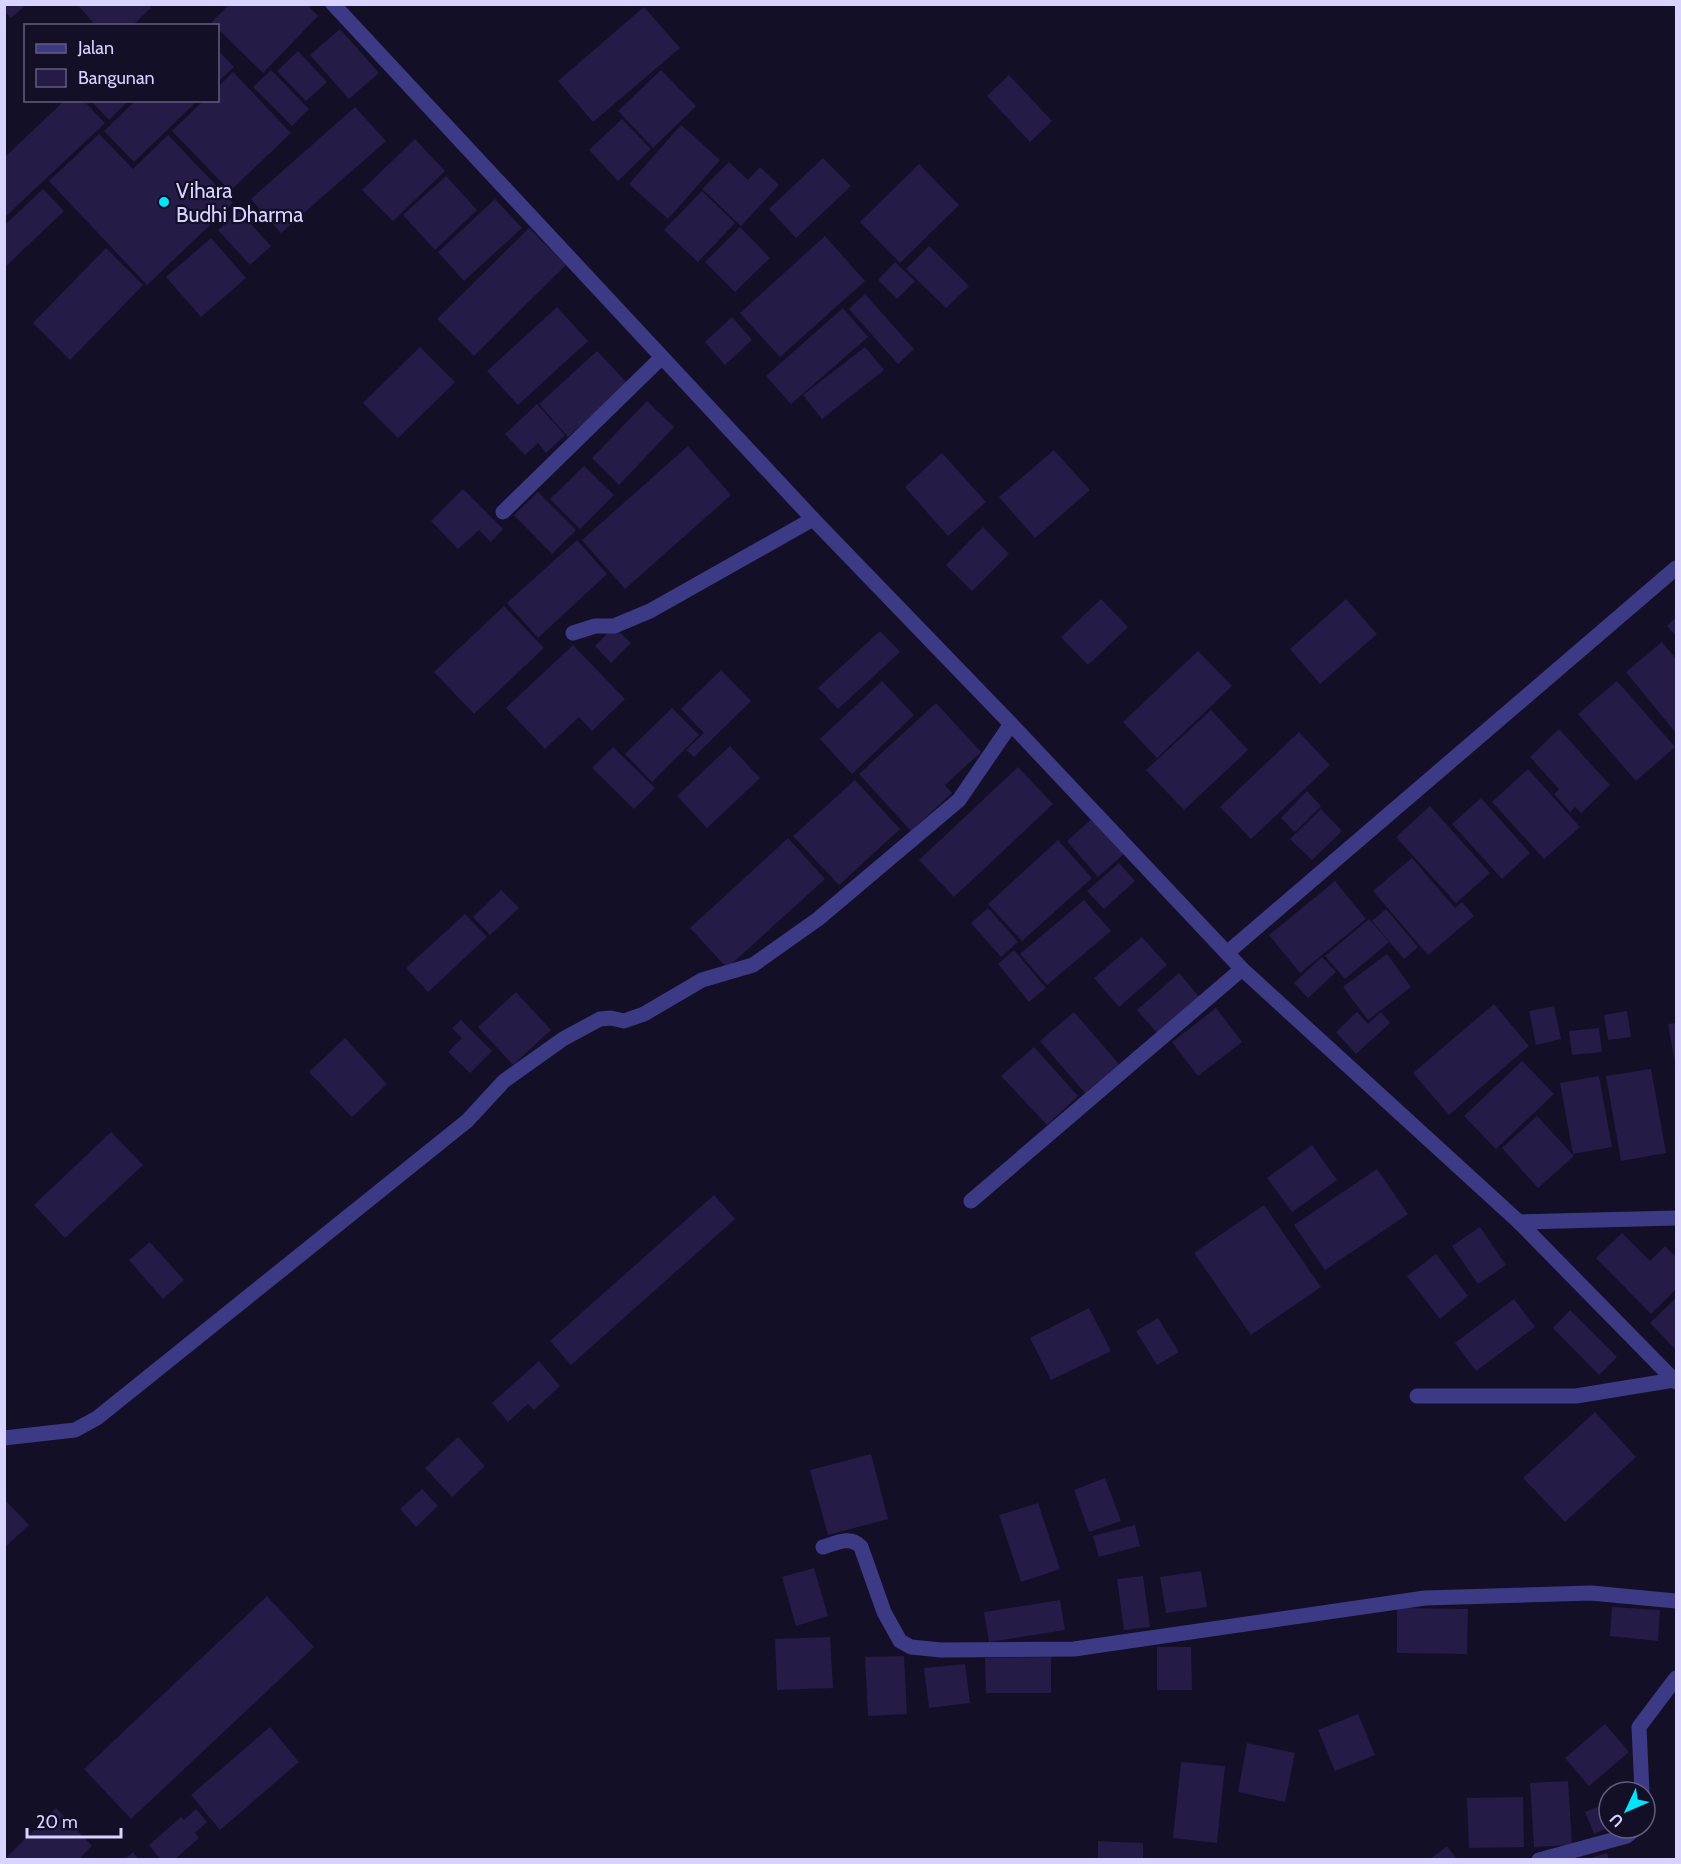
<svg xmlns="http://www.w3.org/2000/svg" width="1681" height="1864" font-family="Cabin,sans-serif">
	<rect width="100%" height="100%" fill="#130f26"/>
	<!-- building -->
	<g fill="#241b47">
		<polygon points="4,4 27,4 11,18 4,11"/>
		<polygon points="77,4 148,4 151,8 132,26 96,26"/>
		<polygon points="230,4 307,4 318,16 263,73 218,29 218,26 211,23"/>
		<polygon points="644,7 680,48 593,122 558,81"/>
		<polygon points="340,29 379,73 349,99 310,55"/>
		<polygon points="218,50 234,67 218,82"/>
		<polygon points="298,51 327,82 306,101 277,71"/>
		<polygon points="271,70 309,109 292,126 253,87"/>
		<polygon points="661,70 696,106 653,148 618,111"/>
		<polygon points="233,72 291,133 230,191 172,131 204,100 218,100 218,87"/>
		<polygon points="1009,75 1052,121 1030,142 987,96"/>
		<polygon points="65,100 83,100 105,123 4,218 4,158"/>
		<polygon points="90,100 129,100 109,120"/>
		<polygon points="136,100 198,100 134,162 104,131"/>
		<polygon points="355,107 386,141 281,233 251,199"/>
		<polygon points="622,119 651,149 618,181 589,150"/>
		<polygon points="681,125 720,160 668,219 629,184"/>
		<polygon points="99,134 133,169 168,135 233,203 147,285 49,181"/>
		<polygon points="415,139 445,171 393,221 362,190"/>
		<polygon points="823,158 851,186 796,238 769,209"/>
		<polygon points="729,162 748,180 760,167 779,185 741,226 702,189"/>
		<polygon points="919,164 959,205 900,263 860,222"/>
		<polygon points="446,176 477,210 435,250 403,215"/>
		<polygon points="43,189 64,211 5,267 5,225"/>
		<polygon points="702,191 735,223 698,262 664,230"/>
		<polygon points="495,199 522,228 464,281 438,252"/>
		<polygon points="239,211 271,246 250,265 218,230"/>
		<polygon points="740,227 770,258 735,292 705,262"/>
		<polygon points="529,228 566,265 474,356 437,319"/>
		<polygon points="825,236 865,281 780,357 740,313"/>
		<polygon points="211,238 246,278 201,317 166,277"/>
		<polygon points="929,246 969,286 946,308 906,269"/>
		<polygon points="106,248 143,285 70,360 33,323"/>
		<polygon points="895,262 915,281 897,299 878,280"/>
		<polygon points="865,294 914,349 898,364 849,309"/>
		<polygon points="557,307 588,341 518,405 487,371"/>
		<polygon points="843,308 868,337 791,404 766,376"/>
		<polygon points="732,317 752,340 725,365 705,342"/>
		<polygon points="420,347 455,382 398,438 363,403"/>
		<polygon points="865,347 884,370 822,419 803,395"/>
		<polygon points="597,351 627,383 568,437 539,404"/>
		<polygon points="647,401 674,427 619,485 592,458"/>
		<polygon points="537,404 565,435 546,453 538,443 525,455 505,434"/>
		<polygon points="688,446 731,495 625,589 582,540"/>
		<polygon points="1054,450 1090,490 1035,538 999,497"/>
		<polygon points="942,453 986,502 948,536 905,487"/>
		<polygon points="584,466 614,495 580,529 550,499"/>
		<polygon points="463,489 503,529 491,542 479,530 458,549 431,521"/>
		<polygon points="538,492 576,530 552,554 514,515"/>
		<polygon points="983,527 1009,554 972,591 946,565"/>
		<polygon points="577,540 607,574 538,638 507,603"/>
		<polygon points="1101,599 1128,627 1088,665 1061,637"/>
		<polygon points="1346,599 1377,634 1320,684 1290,649"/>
		<polygon points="504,606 544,648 474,714 434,672"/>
		<polygon points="1676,617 1676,636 1667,626"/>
		<polygon points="614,627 631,643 611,663 595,646"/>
		<polygon points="880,631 900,652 838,709 818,688"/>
		<polygon points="1662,642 1676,659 1676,733 1626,672"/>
		<polygon points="573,645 625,699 592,731 579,717 545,749 506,708"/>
		<polygon points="1198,651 1232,686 1157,758 1123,722"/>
		<polygon points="721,670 751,701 694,757 686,750 704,733 681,709"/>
		<polygon points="882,681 914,715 852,774 820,739"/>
		<polygon points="1617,681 1675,747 1636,781 1578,714"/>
		<polygon points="936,703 981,752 945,785 952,793 911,831 859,774"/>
		<polygon points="672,708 699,735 652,782 625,754"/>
		<polygon points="1211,710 1248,750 1184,810 1146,770"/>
		<polygon points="1559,729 1610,785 1581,813 1575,807 1570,812 1554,794 1559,789 1530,757"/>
		<polygon points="1299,732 1330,765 1251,839 1220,807"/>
		<polygon points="730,746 760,778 707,828 677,796"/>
		<polygon points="613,747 655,788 634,809 592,768"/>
		<polygon points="1018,767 1053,804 954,897 919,860"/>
		<polygon points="1528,769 1580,827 1544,859 1492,802"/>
		<polygon points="855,780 900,829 839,885 793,836"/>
		<polygon points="1307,791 1321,806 1295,832 1281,818"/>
		<polygon points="1481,798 1530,853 1502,879 1452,824"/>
		<polygon points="1430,806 1490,873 1456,903 1396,837"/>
		<polygon points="1321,809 1342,831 1312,860 1290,839"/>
		<polygon points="1095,816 1126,852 1098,877 1067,841"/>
		<polygon points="788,838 825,879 727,968 690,928"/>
		<polygon points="1058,840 1092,878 1022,941 988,904"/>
		<polygon points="1412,858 1455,908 1462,902 1474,916 1428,955 1373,891"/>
		<polygon points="1119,863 1135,881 1104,909 1087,891"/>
		<polygon points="1335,881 1366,919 1300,973 1269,935"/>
		<polygon points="501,890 519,908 490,935 473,917"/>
		<polygon points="1084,900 1111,931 1047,985 1020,954"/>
		<polygon points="988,908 1018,942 1001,957 971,923"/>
		<polygon points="1386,909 1418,947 1404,959 1372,921"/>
		<polygon points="465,914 487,937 428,992 406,968"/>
		<polygon points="1369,919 1389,942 1345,979 1325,956"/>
		<polygon points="1142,937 1167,965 1119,1007 1094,978"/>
		<polygon points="1014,950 1046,988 1029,1002 998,964"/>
		<polygon points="1387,954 1411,987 1368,1020 1343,987"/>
		<polygon points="1322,957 1336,972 1308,998 1294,983"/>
		<polygon points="1179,973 1201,999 1159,1035 1137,1010"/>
		<polygon points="516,992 551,1030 513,1065 478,1027"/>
		<polygon points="1494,1004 1529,1046 1449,1115 1413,1073"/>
		<polygon points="1554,1006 1561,1039 1536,1045 1529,1011"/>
		<polygon points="1216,1008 1242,1042 1198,1076 1172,1042"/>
		<polygon points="1627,1011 1631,1037 1608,1040 1604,1015"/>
		<polygon points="1074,1012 1119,1064 1085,1093 1040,1041"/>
		<polygon points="1357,1012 1368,1024 1381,1012 1390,1023 1356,1054 1336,1032"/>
		<polygon points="461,1020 492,1051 470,1073 448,1052 462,1038 452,1028"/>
		<polygon points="1676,1023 1676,1063 1675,1063 1668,1024"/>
		<polygon points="1599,1028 1602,1052 1572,1055 1569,1031"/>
		<polygon points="345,1038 387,1084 352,1117 309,1072"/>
		<polygon points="1034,1047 1078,1096 1047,1125 1001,1076"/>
		<polygon points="1522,1061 1554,1094 1496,1149 1464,1116"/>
		<polygon points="1651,1069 1666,1153 1621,1161 1606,1076"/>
		<polygon points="1599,1076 1612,1147 1573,1154 1560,1083"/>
		<polygon points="1537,1116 1574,1156 1538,1188 1502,1148"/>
		<polygon points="111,1132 143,1165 65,1238 34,1205"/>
		<polygon points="1312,1145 1337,1180 1292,1212 1267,1178"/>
		<polygon points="1377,1169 1408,1214 1325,1270 1294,1225"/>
		<polygon points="714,1195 735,1219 571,1365 550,1341"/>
		<polygon points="1264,1205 1321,1287 1251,1335 1194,1253"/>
		<polygon points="1480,1227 1506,1265 1478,1284 1452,1246"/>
		<polygon points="1622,1233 1650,1261 1665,1246 1676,1257 1676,1289 1651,1314 1596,1258"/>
		<polygon points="150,1242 184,1280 163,1299 129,1260"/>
		<polygon points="1436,1254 1468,1296 1440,1319 1407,1276"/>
		<polygon points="1676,1298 1676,1350 1650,1323"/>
		<polygon points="1514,1299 1535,1327 1476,1371 1455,1343"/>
		<polygon points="1089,1308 1111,1351 1051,1380 1030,1338"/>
		<polygon points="1570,1310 1617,1357 1599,1375 1553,1328"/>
		<polygon points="1158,1318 1179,1352 1157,1365 1136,1331"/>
		<polygon points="539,1361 560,1386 534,1410 528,1404 508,1422 492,1403"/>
		<polygon points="1595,1412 1636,1457 1565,1522 1523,1478"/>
		<polygon points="458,1437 485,1466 452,1497 425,1468"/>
		<polygon points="871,1454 888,1519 828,1535 810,1470"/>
		<polygon points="1105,1478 1121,1521 1089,1532 1074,1490"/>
		<polygon points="422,1489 438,1506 416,1527 400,1509"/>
		<polygon points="4,1499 29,1525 4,1548"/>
		<polygon points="1038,1503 1060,1569 1021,1582 999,1515"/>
		<polygon points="1135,1525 1140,1546 1099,1557 1093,1536"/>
		<polygon points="814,1568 828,1616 796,1626 782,1577"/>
		<polygon points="1201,1571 1207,1607 1166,1613 1160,1577"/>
		<polygon points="1143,1576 1150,1627 1124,1630 1117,1579"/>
		<polygon points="267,1596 314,1647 131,1819 84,1769"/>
		<polygon points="1060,1600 1065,1630 989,1642 984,1612"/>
		<polygon points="1612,1607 1660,1610 1658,1641 1610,1636"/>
		<polygon points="1397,1608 1468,1609 1467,1654 1397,1653"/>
		<polygon points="830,1637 833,1688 777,1690 775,1639"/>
		<polygon points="1157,1647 1191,1647 1192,1690 1157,1690"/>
		<polygon points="904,1656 907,1714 868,1716 865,1657"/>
		<polygon points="1051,1657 1051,1693 986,1693 985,1658"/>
		<polygon points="965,1664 970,1703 929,1708 924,1668"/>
		<polygon points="1358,1714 1375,1755 1335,1771 1318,1730"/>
		<polygon points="1605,1724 1629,1752 1589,1786 1565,1758"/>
		<polygon points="270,1727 299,1762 220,1830 191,1795"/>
		<polygon points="1247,1743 1295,1753 1285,1802 1238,1792"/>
		<polygon points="1181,1762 1225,1766 1217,1843 1173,1838"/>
		<polygon points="1568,1781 1572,1845 1534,1847 1530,1783"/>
		<polygon points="1523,1797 1524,1847 1469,1848 1467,1798"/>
		<polygon points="1609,1802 1609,1827 1594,1834 1585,1812"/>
		<polygon points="56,1808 92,1846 78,1860 4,1860"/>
		<polygon points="196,1809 207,1822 195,1833 199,1838 174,1860 161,1860 149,1845 181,1817 184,1820"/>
		<polygon points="1098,1841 1143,1843 1143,1860 1098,1860"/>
		<polygon points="1447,1846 1458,1860 1429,1860"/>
		<polygon points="133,1852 139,1860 124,1860"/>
		<polygon points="1607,1853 1609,1860 1587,1860 1587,1859"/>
	</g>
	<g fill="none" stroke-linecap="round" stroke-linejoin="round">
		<!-- minor -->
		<g stroke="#3d3a85" stroke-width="15">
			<polyline points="333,4 813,519 1011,724 1242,969 1519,1222 1676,1382"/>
			<polyline points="503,512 662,357"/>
			<polyline points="573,633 595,626 614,626 650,611 813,519"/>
			<polyline points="1227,953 1676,568"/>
			<polyline points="971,1201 1242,969"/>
			<polyline points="1519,1222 1676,1218"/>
			<polyline points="1417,1396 1576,1396 1674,1380"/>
			<polyline points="4,1438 75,1430 97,1418 467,1121 504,1081 563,1039 600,1019 611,1018 624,1021 644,1014 702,980 753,965 818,919 959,800 1011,724"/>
			<path d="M823 1547C836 1543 851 1535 861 1547L884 1612 900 1641 911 1647 941 1650 1074 1649 1425 1598 1591 1593 1676 1601"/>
			<polyline points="1642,1792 1639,1727 1676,1678"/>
			<polyline points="1539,1860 1627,1836 1636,1828"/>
		</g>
	</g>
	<!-- markers -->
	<circle fill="#00e5ff" stroke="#130f26" stroke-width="2" cx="164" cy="202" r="6"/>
	<g text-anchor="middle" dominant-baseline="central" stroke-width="4.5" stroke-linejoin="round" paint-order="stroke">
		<!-- poi labels -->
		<g font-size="21" fill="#d9d4ff" stroke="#130f26" text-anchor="start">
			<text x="176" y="190">Vihara<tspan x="176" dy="24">Budhi Dharma</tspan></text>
		</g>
	</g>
	<!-- border -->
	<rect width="1681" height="1864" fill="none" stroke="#d9d4ff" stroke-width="12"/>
	<!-- legend -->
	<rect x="24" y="24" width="195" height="78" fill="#130f26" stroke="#625e7d" stroke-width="1.5"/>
	<rect x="36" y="44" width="30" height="9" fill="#3d3a85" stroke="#625e7d" stroke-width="1.5"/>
	<text x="78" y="54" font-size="18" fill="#d9d4ff">Jalan</text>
	<rect x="36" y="69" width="30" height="18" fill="#241b47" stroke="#625e7d" stroke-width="1.5"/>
	<text x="78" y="84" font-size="18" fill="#d9d4ff">Bangunan</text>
	<!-- north arrow -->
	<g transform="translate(1627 1810) rotate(226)"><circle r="28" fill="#130f26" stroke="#625e7d" stroke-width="1.5"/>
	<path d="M0-4.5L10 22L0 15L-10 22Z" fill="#00e5ff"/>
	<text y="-9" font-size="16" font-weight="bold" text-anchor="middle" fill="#d9d4ff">U</text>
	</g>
	<!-- scale -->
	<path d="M27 1828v9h94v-9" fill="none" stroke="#d9d4ff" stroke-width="3"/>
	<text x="36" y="1828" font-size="18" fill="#d9d4ff" stroke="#130f26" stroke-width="4.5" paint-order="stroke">20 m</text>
</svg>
